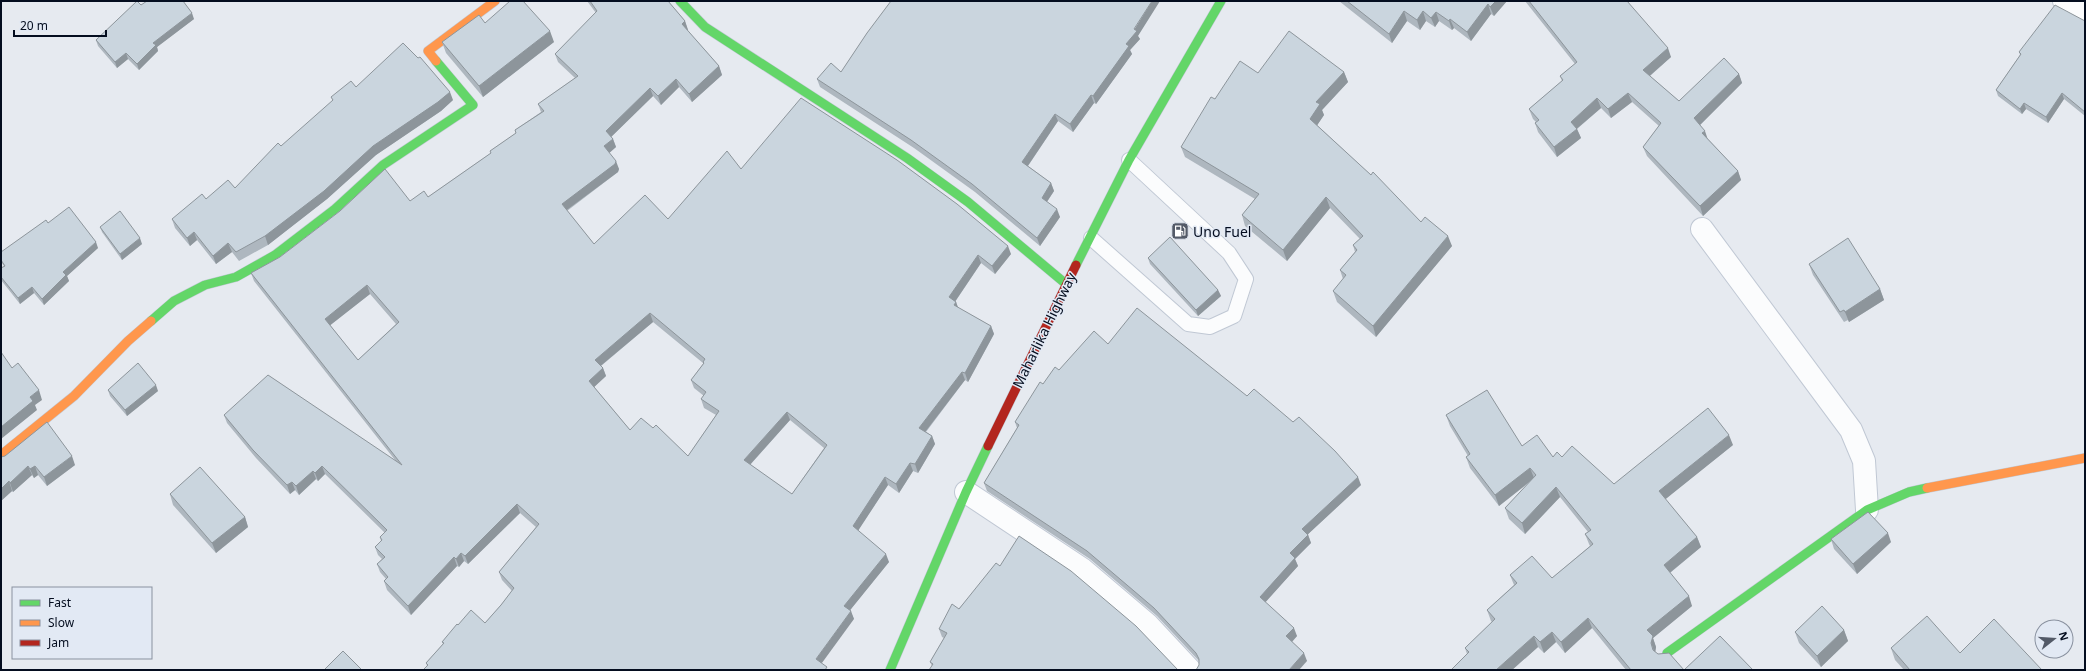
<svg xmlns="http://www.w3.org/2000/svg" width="2086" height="671" font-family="'Noto Sans',sans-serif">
	<rect width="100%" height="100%" fill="#e6eaf0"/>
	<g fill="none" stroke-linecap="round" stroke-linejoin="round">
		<defs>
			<polyline id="lane" points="1091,238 1188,324 1210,327 1234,316 1246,279 1229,253 1129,160"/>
			<g id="street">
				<polyline points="2064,1 2085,12"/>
				<polyline points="1702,229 1851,430 1864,461 1867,510"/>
				<polyline points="966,492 1082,569 1148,625 1190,670"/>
			</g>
			<g id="fast">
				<polyline points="680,1 705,27 907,158 968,202 1066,284"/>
				<polyline points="1076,265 1129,160 1221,1"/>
				<polyline points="151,321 174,301 205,285 236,277 275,255 335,209 383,165 473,105 436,61"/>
				<polyline points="1667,653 1867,510 1909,492 1927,488"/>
				<polyline points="890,670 966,492 988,446"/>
			</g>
			<g id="slow">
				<polyline points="436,61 428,51 495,1"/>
				<polyline points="1,455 74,396 128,341 151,321"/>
				<polyline points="1927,488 2085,458"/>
			</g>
			<polyline id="jam" points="988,446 1076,265"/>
		</defs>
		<!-- lane casing -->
		<use href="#lane" stroke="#c0c8d4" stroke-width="16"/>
		<!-- street casing -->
		<use href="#street" stroke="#c0c8d4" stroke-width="24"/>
		<!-- fast casing -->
		<use href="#fast" stroke="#c0c8d4" stroke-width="10"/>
		<!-- slow casing -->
		<use href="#slow" stroke="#c0c8d4" stroke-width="10"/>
		<!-- jam casing -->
		<use href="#jam" stroke="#c0c8d4" stroke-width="10"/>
		<!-- lane -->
		<use href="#lane" stroke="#fbfcfd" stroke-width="14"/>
		<!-- street -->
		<use href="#street" stroke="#fbfcfd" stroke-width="22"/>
		<!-- fast -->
		<use href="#fast" stroke="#63d668" stroke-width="9"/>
		<!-- slow -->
		<use href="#slow" stroke="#ff974d" stroke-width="9"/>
		<!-- jam -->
		<use href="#jam" stroke="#b3261e" stroke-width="9"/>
	</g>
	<!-- wall -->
	<g fill="#aeb7bf" fill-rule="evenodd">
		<path d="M587 1H668L685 21 688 30H687L719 66 722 75 692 102 679 87 661 105 653 96 611 137 613 139 616 147 609 153 619 169 618 172 567 211 594 244 668 219 741 169 1011 254 995 274 981 263 955 302H956L958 308 991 326 994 334 968 382 965 380 926 432 932 436 935 444 918 473 913 471 899 493 888 485 858 530 889 562 850 610 854 619 427 666 426 663 443 644 442 642 458 625 485 623 501 605 512 591 502 580 499 572 536 527 520 513 468 564 464 561 459 567 457 566 411 615 387 590 384 581 386 579 380 572 377 564 382 559 378 555 375 547 381 541 380 537 385 533 325 474 318 481 316 479 299 495 295 490 290 494 256 458 227 423 224 415 395 460 254 281 251 273 410 201 428 197 491 153 490 151 516 133 515 130 541 112 538 104 575 78 558 62 555 54 596 13ZM370 294 396 324 358 360 330 325ZM653 322 703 363V364L691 380 694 388 704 396 701 399 704 408 716 415 688 456 653 428 630 430 594 387 606 376 603 368 601 366ZM790 420 824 448 792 494 750 465Z"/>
		<polygon points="1339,1 1507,1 1494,16 1491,14 1471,41 1454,28 1452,30 1439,21 1435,27 1426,21 1420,30 1407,21 1392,43"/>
		<polygon points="1525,1 1627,1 1671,57 1650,76 1679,101 1739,74 1742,83 1700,125 1707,138 1738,171 1741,180 1703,216 1647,156 1643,147 1659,126 1632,102 1611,118 1601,108 1577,129 1581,138 1557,157 1538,132 1535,123 1536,122 1533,119 1529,109 1562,81 1560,76 1575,64"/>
		<polygon points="141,5 194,19 157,47 158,51 139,70 128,59 117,68 98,46 96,40"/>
		<polygon points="2085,21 2085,116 2064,99 2048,123 2026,109 2022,114 1998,96 1996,90 2020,55 2019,52"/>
		<polygon points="485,23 554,42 483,97 446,53 442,42"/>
		<polygon points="1138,36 1140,39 1130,50 1132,54 1096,104 1094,103 1073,132 1058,121 1028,166 1051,183 1054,191 1047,202 1060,217 1040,246 975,192 914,148 820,87 817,79 841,72"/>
		<polygon points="1344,72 1348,82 1322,110 1324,115 1317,125 1421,222 1452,246 1376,337 1337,302 1333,291 1343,279 1340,270 1355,252 1353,245 1360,239 1330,208 1287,261 1245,226 1242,215 1255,199 1185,157 1181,147 1215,99 1258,73"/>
		<polygon points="356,87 453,100 441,111 376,155 327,199 268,245 239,261 232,252 216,264 197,240 190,246 175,228 172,219 206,199 235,188 333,101 331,97"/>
		<polygon points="48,223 98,248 67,276 69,281 44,305 34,293 20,304 1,280 1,268 4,266 1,262 1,252"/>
		<polygon points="100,227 142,244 122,260 102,232"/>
		<polygon points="1148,258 1218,290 1221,296 1198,316 1150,264"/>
		<polygon points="1809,264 1880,289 1884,300 1849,322 1848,320 1844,322 1813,275"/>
		<polygon points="1108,344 1247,396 1361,485 1308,534 1311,543 1295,559 1298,566 1265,602 1297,636 1292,642 1307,661 1199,665 1199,661 1157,616 1090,559 987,491 984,483 1017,428 1015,422 1043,384 1059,370"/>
		<polygon points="108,390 158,391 127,416 110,396"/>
		<polygon points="1446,415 1522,446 1553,457 1562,457 1614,484 1733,445 1665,499 1697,537 1701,547 1670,573 1692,606 1653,638 1656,647 1655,652 1684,670 1753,670 1626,670 1592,628 1565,653 1556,642 1544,653 1538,647 1512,670 1451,670 1467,654 1465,648 1492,622 1491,621 1487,610 1514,585 1510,575 1552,578 1590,546 1589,544 1585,534 1588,532 1560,497 1525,534 1509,519 1505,508 1531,481 1499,506 1470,468 1466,457 1468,456 1450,426"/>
		<polygon points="1,457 75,465 47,486 38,475 34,478 32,475 13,492 12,491 1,501"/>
		<polygon points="170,494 245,517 248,527 216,553 173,505"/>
		<polygon points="1831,539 1891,542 1857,574 1834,549"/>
		<polygon points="1000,566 1071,571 932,666 930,662 944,638 942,637 939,629"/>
		<polygon points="1844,630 1848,641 1821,667 1799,643 1795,632"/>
		<polygon points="1891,648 1960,653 2042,670 1904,670 1895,660"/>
	</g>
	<!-- shaded-wall -->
	<g fill="#8d959b">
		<polygon points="1152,1 1160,1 1138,36 1140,39 1130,50 1132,54 1096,104 1093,96"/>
		<polygon points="1496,1 1507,1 1494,16 1490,7"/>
		<polygon points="1488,4 1491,14 1471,41 1467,32"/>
		<polygon points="1404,11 1407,21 1392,43 1389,34"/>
		<polygon points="1423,11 1426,21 1420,30 1417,20"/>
		<polygon points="1436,12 1439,21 1435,27 1431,18"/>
		<polygon points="192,13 194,19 157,47 158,51 139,70 137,64 153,43"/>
		<polygon points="1450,19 1454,28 1452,30 1449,21"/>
		<polygon points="685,21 688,30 685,33 682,24"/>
		<polygon points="550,31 554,42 483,97 479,86"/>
		<polygon points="1668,48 1671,57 1646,79 1643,70"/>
		<polygon points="126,53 128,59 117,68 115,62"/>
		<polygon points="719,66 722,75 692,102 689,94"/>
		<polygon points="1344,72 1348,82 1322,110 1324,115 1314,130 1310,119 1316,102"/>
		<polygon points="1739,74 1742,83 1697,128 1694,118"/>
		<polygon points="676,79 679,87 661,105 658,96"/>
		<polygon points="650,88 653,96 609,139 606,131"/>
		<polygon points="450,92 453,100 441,111 376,155 327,199 268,245 265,236 373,146"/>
		<polygon points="1628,93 1632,102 1611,118 1608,109"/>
		<polygon points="2062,93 2064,99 2048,123 2046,117"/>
		<polygon points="1091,95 1094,103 1073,132 1070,124"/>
		<polygon points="1597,98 1601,108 1574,131 1571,122"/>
		<polygon points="2024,103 2026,109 2022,114 2020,109"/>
		<polygon points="1055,114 1058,121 1025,170 1022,162"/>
		<polygon points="1577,129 1581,138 1557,157 1554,147"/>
		<polygon points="1705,131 1708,140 1702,133"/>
		<polygon points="613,139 616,147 607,155 604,146"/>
		<polygon points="616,161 619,169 618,172 564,212 562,204"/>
		<polygon points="1738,171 1741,180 1703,216 1700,206"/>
		<polygon points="1051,183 1054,191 1044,206 1042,198"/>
		<polygon points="1326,197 1330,208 1287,261 1283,250"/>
		<polygon points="1057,209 1060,217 1040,246 1037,238"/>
		<polygon points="194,232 197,240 190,246 187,238"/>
		<polygon points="1448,236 1452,246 1376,337 1373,326"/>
		<polygon points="140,238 142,244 122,260 120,254"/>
		<polygon points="96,242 98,248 67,276 69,281 44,305 42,299 63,272"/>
		<polygon points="228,243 232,252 216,264 213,256"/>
		<polygon points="1008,246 1011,254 995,274 992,266"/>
		<polygon points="978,255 981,263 952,306 949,297"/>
		<polygon points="367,285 370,294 328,327 325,319"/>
		<polygon points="32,287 34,293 20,304 18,298"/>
		<polygon points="1880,289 1884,300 1849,322 1845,312"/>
		<polygon points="1218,290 1221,296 1198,316 1196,310"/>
		<polygon points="956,302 959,310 954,305"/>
		<polygon points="650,313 653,322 598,368 595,360"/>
		<polygon points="991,326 994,334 968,382 965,373"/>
		<polygon points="603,368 606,376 592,389 589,381"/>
		<polygon points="962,372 965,380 922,436 919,428"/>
		<polygon points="156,385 158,391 127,416 125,410"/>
		<polygon points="39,390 42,400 35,405 37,410 1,439 1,427 30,397"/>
		<polygon points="787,412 790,420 747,468 744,460"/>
		<polygon points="1729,435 1733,445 1662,502 1659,491"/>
		<polygon points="932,436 935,444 918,473 915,464"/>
		<polygon points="72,456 75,465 47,486 44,477"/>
		<polygon points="910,463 913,471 899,493 896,484"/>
		<polygon points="28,466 32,475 13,492 10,483"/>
		<polygon points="35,466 38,475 34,478 30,469"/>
		<polygon points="322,466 325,474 318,481 315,473"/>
		<polygon points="1530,468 1534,478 1499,506 1495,495"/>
		<polygon points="313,471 316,479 299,495 296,486"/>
		<polygon points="885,477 888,485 856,534 853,526"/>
		<polygon points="1358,477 1361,485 1305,537 1302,529"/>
		<polygon points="9,481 12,491 1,501 1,489"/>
		<polygon points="292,482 295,490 290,494 287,485"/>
		<polygon points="1556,487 1560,497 1525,534 1522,523"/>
		<polygon points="517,504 520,513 468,564 465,556"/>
		<polygon points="245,517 248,527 216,553 212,543"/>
		<polygon points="1888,533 1891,542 1857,574 1853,564"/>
		<polygon points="1308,535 1311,543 1295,559 1298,566 1263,605 1260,597 1290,553"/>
		<polygon points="1697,537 1701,547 1667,575 1664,565"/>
		<polygon points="461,553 464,561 459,567 456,559"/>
		<polygon points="886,554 889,562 847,614 844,606"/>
		<polygon points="454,557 457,566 411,615 408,606"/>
		<polygon points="1689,596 1692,606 1653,638 1656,647 1655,654 1647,630"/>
		<polygon points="851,611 854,619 819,667 816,659"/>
		<polygon points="1588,618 1592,628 1565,653 1561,642"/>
		<polygon points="1294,628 1297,636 1289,645 1286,636"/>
		<polygon points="1844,630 1848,641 1821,667 1817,656"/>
		<polygon points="1552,632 1556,642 1544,653 1540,642"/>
		<polygon points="1534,636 1538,647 1512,670 1496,670"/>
		<polygon points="1304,653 1307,661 1299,670 1289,670"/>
	</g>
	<!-- building -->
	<g fill="#cad5de" stroke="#8d959b" fill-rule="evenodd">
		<polygon points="137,1 141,5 147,1 183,1 192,13 153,43 156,45 137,64 126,53 115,62 96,40"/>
		<polygon points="510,1 523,1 550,31 479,86 442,42 479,15 485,23"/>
		<path d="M590 1H668L685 21 682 24 719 66 689 94 676 79 658 96 650 88 606 131 613 139 604 146 616 161 615 164 562 204 594 244 645 195 668 219 727 151 741 169 801 98 897 160 957 204 1008 246 992 266 978 255 949 297 956 302 954 305 991 326 965 373 962 372 919 428 932 436 915 464 910 463 896 484 885 477 853 526 886 554 844 606 851 611 816 659 827 667 825 670H423L428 665 426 663 444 643 442 642 457 624 458 625 471 610 485 623 501 605 514 588 499 572 539 524 517 504 465 556 461 553 456 559 454 557 408 606 384 581 388 577 377 564 385 557 375 547 382 540 380 537 387 530 322 466 315 473 313 471 296 486 292 482 287 485 253 450 224 415 268 375 402 465 251 273 280 257 340 211 385 169 410 201 424 191 428 197 491 153 490 151 516 133 515 130 544 111 538 104 578 76 555 54 597 11ZM367 285 399 322 358 360 325 319ZM650 313 705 359 703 362 704 363 691 380 706 392 701 399 719 411 688 456 656 425 653 428 641 418 630 430 589 381 603 368 595 360ZM787 412 827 445 792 494 744 460Z"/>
		<polygon points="891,1 1152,1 1134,29 1137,31 1126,44 1129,46 1093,96 1091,95 1070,124 1055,114 1022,162 1051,183 1042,198 1057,209 1037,238 972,184 911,140 817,79 831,63 841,72 867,33"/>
		<polygon points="1347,1 1496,1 1490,7 1488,4 1467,32 1450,19 1449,21 1436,12 1431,18 1423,11 1417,20 1404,11 1389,34"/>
		<polygon points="1529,1 1627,1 1668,48 1643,70 1679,101 1724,58 1739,74 1694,118 1705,131 1702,133 1738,171 1700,206 1643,147 1661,123 1628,93 1608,109 1597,98 1571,122 1577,129 1554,147 1535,123 1539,120 1529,109 1563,80 1560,76 1577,62"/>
		<polygon points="2055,5 2085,21 2085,112 2062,93 2046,117 2024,103 2020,109 1996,90 2021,54 2019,52"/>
		<polygon points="1289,31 1344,72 1316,102 1320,104 1310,119 1371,175 1373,172 1421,222 1425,217 1448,236 1373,326 1333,291 1346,275 1340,270 1357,250 1353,245 1363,236 1326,197 1283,250 1242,215 1259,194 1181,147 1211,97 1215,99 1240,61 1258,73"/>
		<polygon points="403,43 418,58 420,57 450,92 438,102 373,146 324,191 265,236 236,252 228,243 213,256 194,232 187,238 172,219 202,194 206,199 228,180 235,188 278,143 281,146 333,100 331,97 351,81 356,87"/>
		<polygon points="69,207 96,242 63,272 66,275 42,299 32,287 18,298 1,277 1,268 5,266 1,260 1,252 46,220 48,223"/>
		<polygon points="120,211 140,238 120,254 100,227"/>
		<polygon points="1170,237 1218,290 1196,310 1148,258"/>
		<polygon points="1848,238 1880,289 1845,312 1844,310 1840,312 1809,264"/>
		<polygon points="1137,308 1247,396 1254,389 1293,422 1299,417 1335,451 1358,477 1302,529 1308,535 1290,553 1295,558 1260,597 1294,628 1286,636 1304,653 1289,670 1196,670 1199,665 1199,659 1196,653 1154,608 1087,551 984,483 1019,425 1015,422 1040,382 1043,384 1055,367 1059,370 1094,331 1108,344"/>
		<polygon points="1,352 12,368 18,363 39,390 30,397 33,401 1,427"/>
		<polygon points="138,363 156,385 125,410 108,390"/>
		<polygon points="1487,390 1522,446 1537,435 1553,457 1557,452 1562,457 1572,446 1614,484 1708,408 1729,435 1659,491 1697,537 1664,565 1689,596 1647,630 1653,636 1651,643 1653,650 1658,654 1669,653 1684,670 1720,636 1753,670 1631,670 1588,618 1561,642 1552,632 1540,642 1534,636 1496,670 1451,670 1469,652 1465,648 1495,619 1487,610 1517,583 1510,575 1532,556 1552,578 1593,544 1585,534 1591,530 1556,487 1522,523 1505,508 1536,475 1530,468 1495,495 1466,457 1470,454 1446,415"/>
		<polygon points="47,422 72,456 44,477 35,466 30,469 28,466 10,483 9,481 1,489 1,457 5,456"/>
		<polygon points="200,467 245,517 212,543 170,494"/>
		<polygon points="1868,512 1888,533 1853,564 1831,539"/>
		<polygon points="1019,536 1071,571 1136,626 1178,670 929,670 933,664 930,662 947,633 939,629 952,604 959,609 996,563 1000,566"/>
		<polygon points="1822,606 1844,630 1817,656 1795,632"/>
		<polygon points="1927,616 1960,653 1994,619 2042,670 1910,670 1891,648"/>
		<polygon points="343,651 362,670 324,670"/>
	</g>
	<!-- icons -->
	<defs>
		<symbol id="fuel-square" viewBox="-11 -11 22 22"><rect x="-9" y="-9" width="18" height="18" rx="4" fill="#535a68" stroke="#e2e9f4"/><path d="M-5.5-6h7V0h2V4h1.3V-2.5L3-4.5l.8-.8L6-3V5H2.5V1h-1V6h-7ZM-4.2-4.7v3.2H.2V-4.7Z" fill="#fff"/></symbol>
	</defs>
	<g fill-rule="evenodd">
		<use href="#fuel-square" x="1170" y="221" width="20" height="20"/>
	</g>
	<g text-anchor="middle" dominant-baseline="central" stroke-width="3" stroke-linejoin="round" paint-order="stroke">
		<!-- poi labels -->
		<g font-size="14" fill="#040d1f" stroke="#e2e9f4" text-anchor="start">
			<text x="1193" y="231">Uno Fuel</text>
		</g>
		<!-- street labels -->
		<g font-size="14" fill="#040d1f" stroke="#e2e9f4">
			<text transform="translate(1044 330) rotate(-64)">Maharlika Highway</text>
		</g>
	</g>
	<!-- border -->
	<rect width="2086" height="671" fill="none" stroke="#040d1f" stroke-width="4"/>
	<!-- legend -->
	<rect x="12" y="587" width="140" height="72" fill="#e2e9f4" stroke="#89919f"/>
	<rect x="20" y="600" width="20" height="6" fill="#63d668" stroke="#89919f"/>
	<text x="48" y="607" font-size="12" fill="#040d1f">Fast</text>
	<rect x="20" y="620" width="20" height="6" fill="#ff974d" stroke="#89919f"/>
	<text x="48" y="627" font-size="12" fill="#040d1f">Slow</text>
	<rect x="20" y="640" width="20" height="6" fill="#b3261e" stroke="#89919f"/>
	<text x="48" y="647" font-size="12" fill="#040d1f">Jam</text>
	<!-- north arrow -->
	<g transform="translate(2054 639) rotate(73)"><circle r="19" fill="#e2e9f4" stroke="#89919f"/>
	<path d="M0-3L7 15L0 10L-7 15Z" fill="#535a68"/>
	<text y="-6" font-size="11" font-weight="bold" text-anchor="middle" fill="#040d1f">N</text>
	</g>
	<!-- scale -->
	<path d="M14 30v6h92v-6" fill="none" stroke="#040d1f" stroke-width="2"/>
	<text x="20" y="30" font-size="12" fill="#040d1f" stroke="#e2e9f4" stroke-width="3" paint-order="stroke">20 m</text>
</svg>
